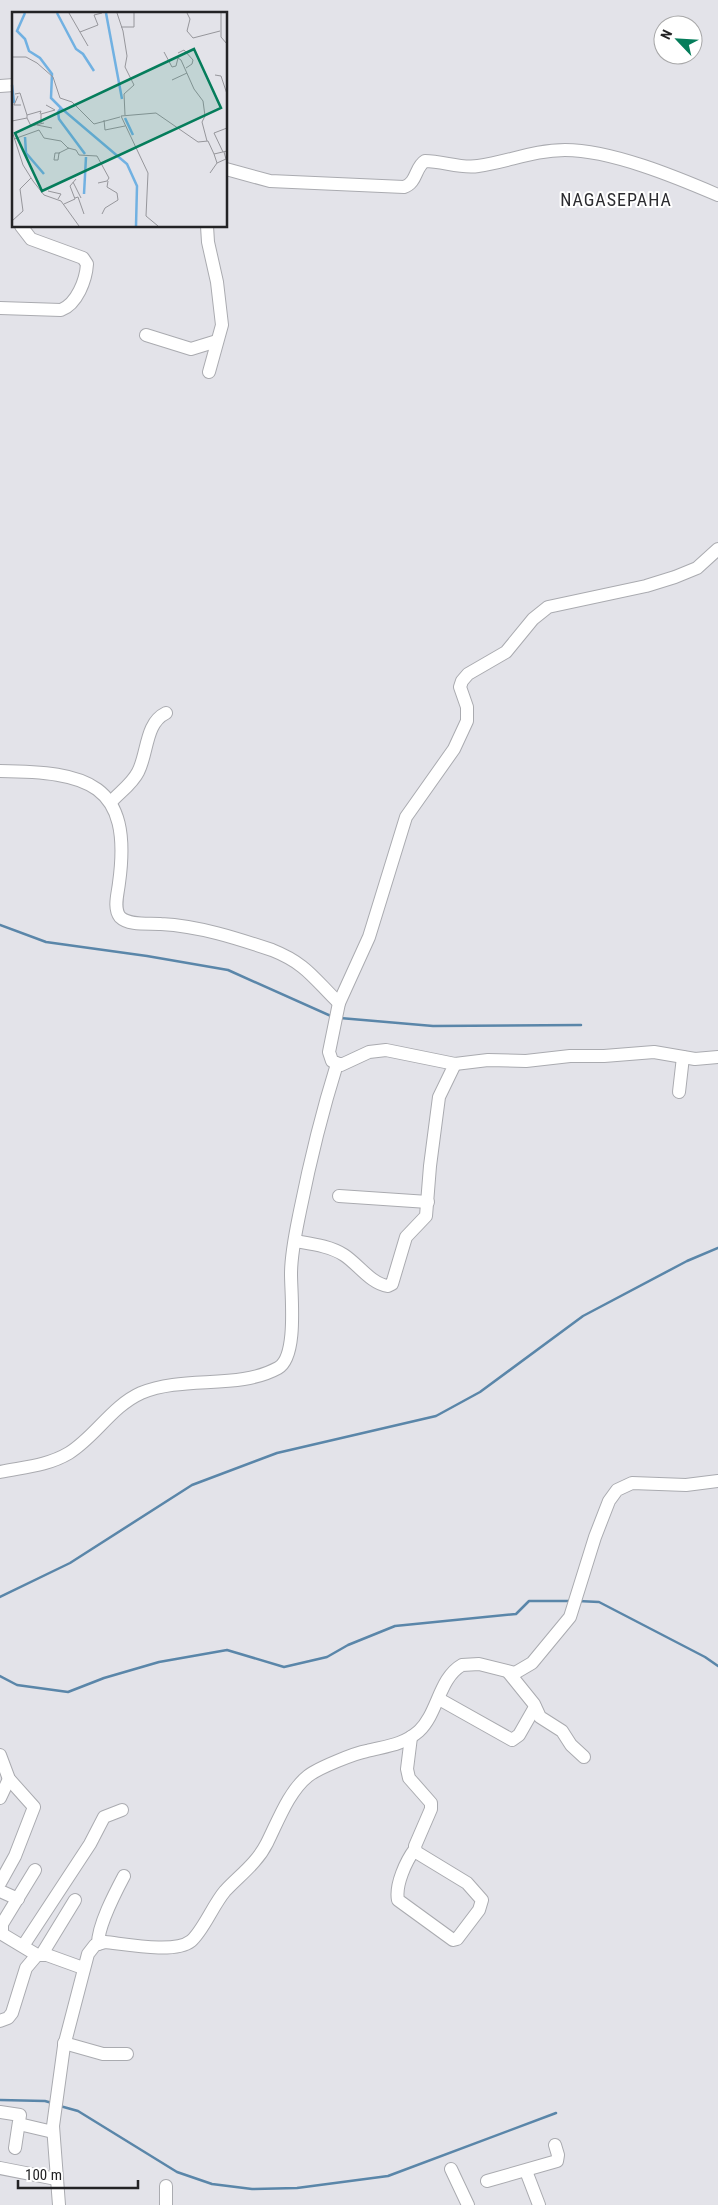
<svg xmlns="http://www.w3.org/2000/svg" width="718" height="2205" font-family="'Roboto Condensed',sans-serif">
	<rect width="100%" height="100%" fill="#e3e3e9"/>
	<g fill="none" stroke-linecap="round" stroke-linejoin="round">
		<!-- stream -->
		<g stroke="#5a86a9" stroke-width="2.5">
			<polyline points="0,925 46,942 147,956 228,970 333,1017"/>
			<polyline points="340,1018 433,1026 581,1025"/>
			<polyline points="0,1597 70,1563 192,1485 277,1453 436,1416 480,1392 583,1316 687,1261 718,1248"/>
			<polyline points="578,1601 599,1602 705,1657 718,1666"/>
			<polyline points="0,1676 17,1685 68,1692 104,1678 159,1662 227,1650 284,1667 327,1657 348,1645 395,1626 516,1614 529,1601 570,1601"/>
			<polyline points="0,2100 45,2101 52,2103"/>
			<polyline points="60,2106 78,2111 177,2172 212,2184 252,2189 297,2188 388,2176 556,2113"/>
		</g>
		<defs>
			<g id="minor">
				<polyline points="0,86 14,85"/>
				<path d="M226 169 270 181 404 187C417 183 415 167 425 161 443 161 461 169 478 166 508 162 534 150 565 150 611 150 676 177 718 195"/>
				<polyline points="207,226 208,242 217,282 222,325 209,372"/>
				<path d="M0 308 61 310C77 304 86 280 87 264L83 258 31 239 21 226"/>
				<polyline points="146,335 191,349 217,341"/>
				<polyline points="718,549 697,568 675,577 646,586 548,607 533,619 506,652 468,674 462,681 460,687 467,707 467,721 454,749 406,817 369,937 339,1003 329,1052 332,1061 341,1065 369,1052 386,1050 455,1064 488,1060 526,1061 570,1056 604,1056 654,1052 695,1059 718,1057"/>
				<path d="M0 771C87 772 133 782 119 883 118 893 113 908 120 917 129 926 149 923 161 924 199 926 236 938 272 950 307 964 314 979 339 1003"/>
				<path d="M111 802C120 792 132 784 138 772 148 753 145 723 166 713"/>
				<polyline points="679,1092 683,1057"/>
				<polyline points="339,1196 428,1202"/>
				<path d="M295 1241C312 1244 330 1246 344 1255 358 1264 371 1284 388 1286L392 1284 406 1237 426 1216 430 1166 439 1097 455 1064"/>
				<path d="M0 1472C24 1467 47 1466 69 1453 95 1437 112 1406 141 1393 184 1375 238 1390 278 1368 298 1357 291 1295 291 1274 291 1253 296 1231 300 1211 310 1161 322 1112 337 1064"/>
				<polyline points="509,1673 534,1704 540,1717 562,1731 571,1745 584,1757"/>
				<polyline points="439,1699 512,1740 519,1735 535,1707"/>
				<path d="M411 1737 407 1769 409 1778 431 1803V1809L415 1846 416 1852 467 1883 482 1900 479 1910 457 1939 453 1940 398 1900C395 1885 406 1861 415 1849"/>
				<polyline points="0,1755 9,1779 34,1807 15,1856 0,1883"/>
				<polyline points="0,1798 9,1779"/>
				<polyline points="35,1870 2,1924 2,1934 37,1955 47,1955 83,1968"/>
				<polyline points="0,1891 18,1899"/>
				<path d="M98 1944C98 1925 115 1893 124 1876"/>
				<polyline points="23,1946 90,1844 104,1817 122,1810"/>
				<polyline points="42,1954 75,1900"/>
				<polyline points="0,2021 8,2018 12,2013 26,1968 37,1955"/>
				<polyline points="64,2043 103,2054 127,2054"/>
				<polyline points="0,2112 20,2115 15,2148"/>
				<polyline points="19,2124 53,2132"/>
				<polyline points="0,2168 56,2179"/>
				<polyline points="451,2169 468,2205"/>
				<polyline points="526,2171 539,2205"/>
				<polyline points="487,2181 557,2161 558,2155 555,2145"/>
				<polyline points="166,2186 166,2205"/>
				<path d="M59 2205 53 2126 64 2046 88 1954 95 1945 105 1942C125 1944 175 1954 191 1941 203 1931 213 1905 225 1891 240 1875 257 1863 267 1843 278 1821 289 1791 308 1776 318 1768 355 1753 367 1751 387 1746 403 1745 419 1731 438 1713 439 1678 462 1665L479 1664 515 1673 532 1663 570 1617 595 1537 609 1501 617 1490 632 1483 686 1485 718 1481"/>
			</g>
		</defs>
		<!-- minor casing -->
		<use href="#minor" stroke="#aaabb0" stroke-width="14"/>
		<!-- minor -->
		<use href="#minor" stroke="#fff" stroke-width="12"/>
	</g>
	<g text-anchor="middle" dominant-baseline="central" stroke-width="4" stroke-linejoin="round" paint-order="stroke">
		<!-- quarter labels -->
		<g font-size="18" letter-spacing="1" fill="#2c2c30" stroke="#fff">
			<text x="616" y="199">NAGASEPAHA</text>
		</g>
	</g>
	<!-- overview -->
	<g transform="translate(12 12)">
		<rect width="215" height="215" fill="#e3e3e9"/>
		<path fill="none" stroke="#71b1e2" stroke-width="2.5" d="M13 1 5 19 13 27 17 39 28 46 40 62 39 86 49 96M45 1 64 37 71 42 82 59M94 1 110 87M0 73 2 91M113 106 121 123M13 125 14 141 32 162M73 142 47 107 46 100 49 96 115 152 125 174 124 214M72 182 74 145"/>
		<path fill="none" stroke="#96969b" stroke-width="1" d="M57 1 76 34M105 1 111 19 115 44 113 55 122 73 112 82 113 103M175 1 178 7 175 19 181 26 208 19M209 1V25L215 32M109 15H122V1M68 20 86 13 82 3 90 1M152 40 160 55 164 54 166 46 169 48 182 77 191 89 193 104 190 110 195 129M166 41 172 38 181 48 180 52 174 56M0 45H14L25 51 41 65 48 86 60 90 82 112 108 105M203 63 209 64 215 82M160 68 175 61M6 84 2 93H9M15 103 29 99 28 102M15 106 19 114 32 111M92 108 93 118 113 114M0 109 15 106V103L8 81 3 82M29 111V102L43 98 34 93M25 113 40 116M0 119 11 153 21 169 32 183 49 189 67 214M2 127 27 118 32 126 49 129 56 136 64 138 67 143 85 144 97 166 95 169 86 171M211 140 202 121 215 116M48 141H43L42 148H46L47 141 57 136M205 151 214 147 212 140M198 161 205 151 202 142M61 170 69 186M36 179 49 182 46 187M63 186 66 185 72 202M52 192 63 187 58 174 64 167M90 202 93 196 106 188 105 181 95 175 96 169M0 209 11 199 8 177 19 166M146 214 134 204 136 161 109 104 144 101 186 130 196 129 202 142 215 139"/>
		<path fill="#057d5b" fill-opacity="0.15" stroke="#057d5b" stroke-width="2.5" d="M182 37 209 96 30 179 3 121Z"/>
		<rect width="215" height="215" fill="none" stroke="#232325" stroke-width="2.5"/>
	</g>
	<!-- north arrow -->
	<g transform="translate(678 40) rotate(295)"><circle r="24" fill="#ffffff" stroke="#a7a7a8"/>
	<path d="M0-4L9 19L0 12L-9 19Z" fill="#057d5b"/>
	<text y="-8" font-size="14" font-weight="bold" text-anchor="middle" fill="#232325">N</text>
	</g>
	<!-- scale -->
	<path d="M18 2180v8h120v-8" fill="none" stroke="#232325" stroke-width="2.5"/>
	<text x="25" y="2180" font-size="15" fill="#232325" stroke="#ffffff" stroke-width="4" paint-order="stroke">100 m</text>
</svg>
